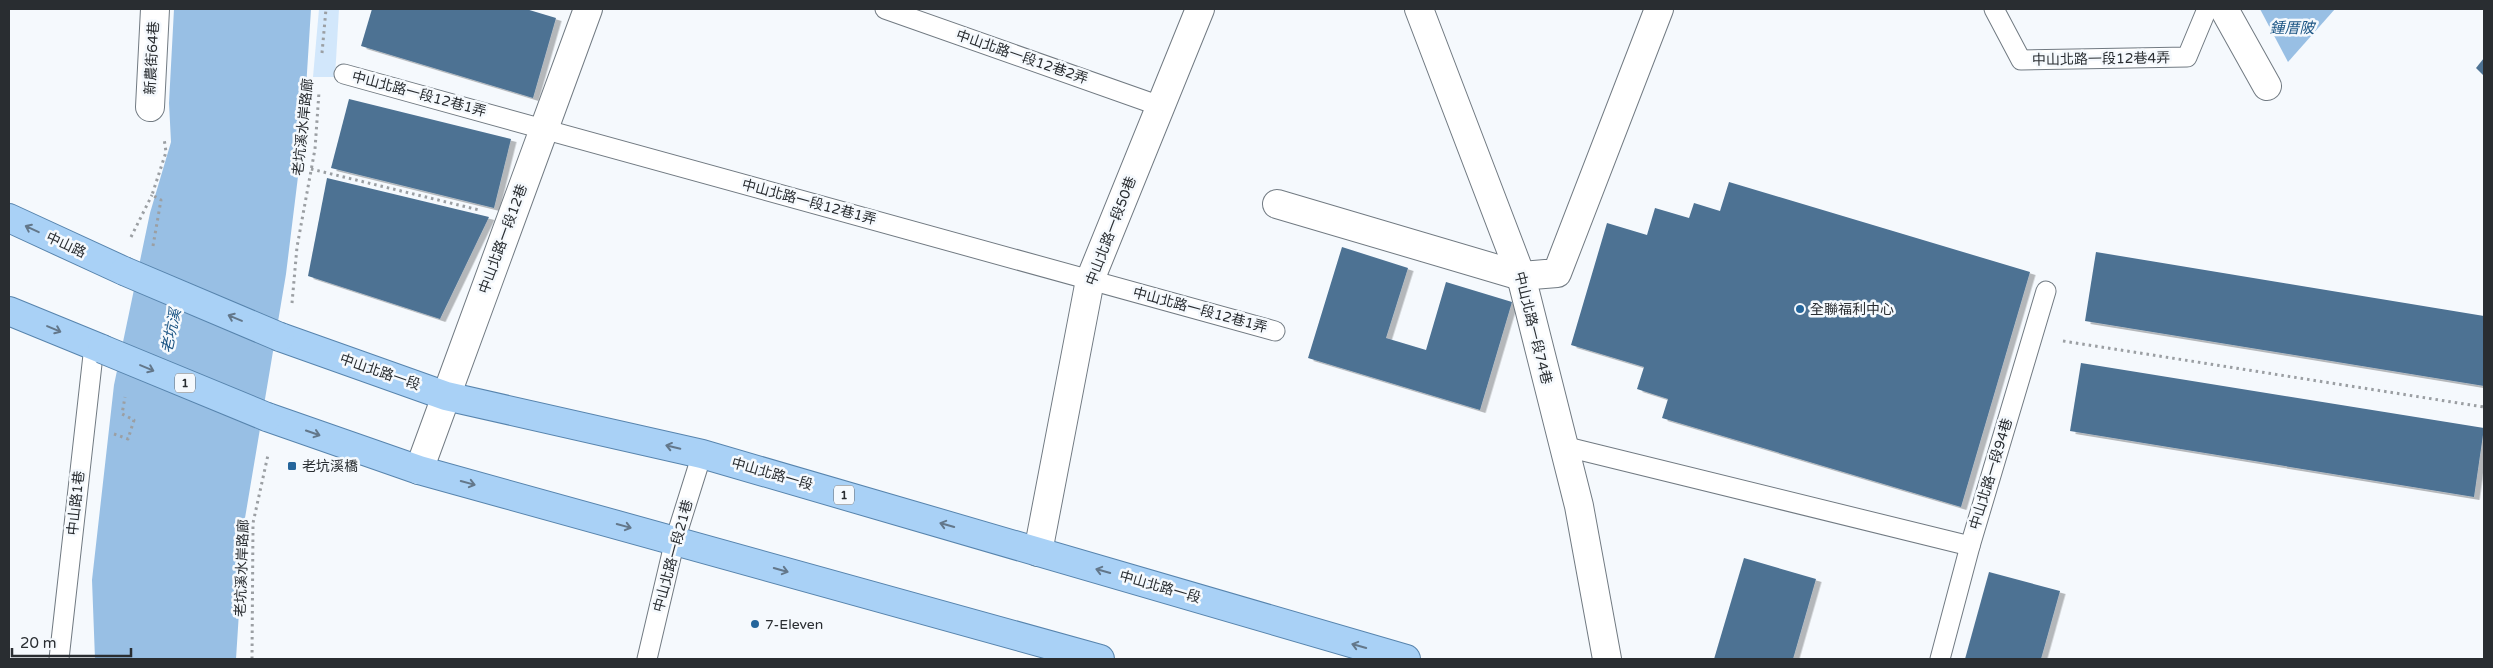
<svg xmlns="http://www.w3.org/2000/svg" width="2493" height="668" font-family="'Varela Round','Noto Sans TC',sans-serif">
	<defs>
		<filter id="shadow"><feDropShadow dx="5.5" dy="3" stdDeviation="0" flood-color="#0004"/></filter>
	</defs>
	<rect width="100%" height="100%" fill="#f5f9fd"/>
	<!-- green -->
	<polygon fill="#d2e7fb" points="319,9 339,9 335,77 313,77"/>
	<!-- water -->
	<g fill="#98bfe4">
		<polygon points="174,9 311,9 303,136 286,274 245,518 236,659 95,659 92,580 114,385 150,213 171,142 169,103"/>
		<polygon points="2260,9 2335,9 2288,62"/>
	</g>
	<!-- building -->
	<g fill="#4d7293" filter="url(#shadow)">
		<polygon points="372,9 526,9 556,18 533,98 361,46"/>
		<polygon points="2484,58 2484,76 2476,68"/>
		<polygon points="349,99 511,139 494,208 331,168"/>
		<polygon points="327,178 489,217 440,319 308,276"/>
		<polygon points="1729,182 2030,272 1961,507 1662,418 1668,399 1637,389 1644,367 1571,345 1607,223 1647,235 1655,208 1689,218 1694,203 1720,211"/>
		<polygon points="1342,247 1408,268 1386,338 1426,350 1446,282 1512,302 1480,410 1308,358"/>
		<polygon points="2096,252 2484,316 2484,386 2085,321"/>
		<polygon points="2081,363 2484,428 2474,497 2070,431"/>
		<polygon points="1744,558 1816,579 1793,659 1714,659"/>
		<polygon points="1989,572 2060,591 2041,659 1965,659"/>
	</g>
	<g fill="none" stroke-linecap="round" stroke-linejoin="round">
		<defs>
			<g id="lane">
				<polyline points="885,9 1160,106"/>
				<polyline points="1994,9 2021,60 2187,57 2207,9"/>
				<polyline points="344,74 1275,331"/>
				<polyline points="1563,446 1970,546"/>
				<polyline points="59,659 94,346"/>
				<polyline points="647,659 675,540 702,454"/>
				<polyline points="1940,659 1970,546 2046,291"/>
			</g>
			<g id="street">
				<polyline points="1419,9 1521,276 1579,506 1607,659"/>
				<polyline points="2224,9 2267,86"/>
				<polyline points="150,107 155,9"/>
				<polyline points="1277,204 1521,276 1557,273 1659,9"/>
				<polyline points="419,470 588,9"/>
				<polyline points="1038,552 1090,280 1200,9"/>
			</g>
			<g id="primary">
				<polyline points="9,218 124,271"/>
				<polyline points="9,311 102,349"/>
				<polyline points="280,337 446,396 702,454 1406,659"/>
				<polyline points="267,417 419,470 1100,659"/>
			</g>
		</defs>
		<!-- lane casing -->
		<use href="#lane" stroke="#717a82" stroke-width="21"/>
		<!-- street casing -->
		<use href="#street" stroke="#717a82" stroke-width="30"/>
		<!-- primary casing -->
		<use href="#primary" stroke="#5784ad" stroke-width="30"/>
		<!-- path -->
		<g stroke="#9b9fa3" stroke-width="3" stroke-dasharray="2.5 4" stroke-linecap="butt">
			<polyline points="322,53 326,9"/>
			<polyline points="311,169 479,210"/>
			<polyline points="131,237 152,195"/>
			<polyline points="153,246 161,200 152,195 166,152 164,138"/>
			<polyline points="292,303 297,247 315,149 319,92"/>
			<polyline points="2063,341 2484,407"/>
			<polyline points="114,434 128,439 134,420 122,414 125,397"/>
			<polyline points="252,659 253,523 268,455"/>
		</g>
		<!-- lane -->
		<use href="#lane" stroke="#fff" stroke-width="19"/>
		<!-- street -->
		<use href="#street" stroke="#fff" stroke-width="28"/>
		<!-- primary -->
		<use href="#primary" stroke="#a9d1f6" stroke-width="28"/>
		<defs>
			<g id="primary-bridge">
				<polyline points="124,271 280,337"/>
				<polyline points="102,349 267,417"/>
			</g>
		</defs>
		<!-- primary-bridge casing -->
		<use href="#primary-bridge" stroke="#5784ad" stroke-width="30" stroke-linecap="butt"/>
		<!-- primary-bridge -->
		<use href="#primary-bridge" stroke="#a9d1f6" stroke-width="28"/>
	</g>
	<!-- one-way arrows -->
	<defs><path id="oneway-shaft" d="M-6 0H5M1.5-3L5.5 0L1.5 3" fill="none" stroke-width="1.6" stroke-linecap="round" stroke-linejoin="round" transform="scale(1.25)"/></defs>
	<g stroke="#63778a">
		<use href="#oneway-shaft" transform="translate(32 229) rotate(-155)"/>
		<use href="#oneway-shaft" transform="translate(235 318) rotate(-157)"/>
		<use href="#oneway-shaft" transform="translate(54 329) rotate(23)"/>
		<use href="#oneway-shaft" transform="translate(147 368) rotate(23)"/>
		<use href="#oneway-shaft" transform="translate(313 433) rotate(19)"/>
		<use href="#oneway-shaft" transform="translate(673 447) rotate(-167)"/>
		<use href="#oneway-shaft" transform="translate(468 483) rotate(15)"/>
		<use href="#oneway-shaft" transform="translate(947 525) rotate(-164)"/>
		<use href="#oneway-shaft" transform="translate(624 526) rotate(15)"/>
		<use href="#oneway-shaft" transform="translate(781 570) rotate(16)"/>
		<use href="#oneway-shaft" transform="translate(1103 571) rotate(-164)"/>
		<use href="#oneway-shaft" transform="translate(1359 646) rotate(-164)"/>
	</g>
	<!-- markers -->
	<g fill="#24659b" stroke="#f5f9fd" stroke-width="2">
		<circle cx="1800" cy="309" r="5"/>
		<rect x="287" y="461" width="10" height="10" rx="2.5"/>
		<circle cx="755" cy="624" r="5"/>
	</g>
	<g text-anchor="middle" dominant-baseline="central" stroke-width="5" stroke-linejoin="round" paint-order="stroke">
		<!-- shield labels -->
		<g fill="#f5f9fd" stroke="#666a6e" stroke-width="1">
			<rect x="175" y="373.5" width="20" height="19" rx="4"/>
			<rect x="834" y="485.5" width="20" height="19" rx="4"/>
		</g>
		<g font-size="12" font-weight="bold" fill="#292d31">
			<text x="185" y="383">1</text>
			<text x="844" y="495">1</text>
		</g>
		<!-- street labels -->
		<g font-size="14" fill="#292d31" stroke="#f5f9fd">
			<text transform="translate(1022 57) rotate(19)">中山北路一段12巷2弄</text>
			<text transform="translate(152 58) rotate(-87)">新農街64巷</text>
			<text transform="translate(2101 59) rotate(-1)">中山北路一段12巷4弄</text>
			<text transform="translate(419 94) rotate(15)">中山北路一段12巷1弄</text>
			<text transform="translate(303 127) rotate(-84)">老坑溪水岸路廊</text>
			<text transform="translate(809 202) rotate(15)">中山北路一段12巷1弄</text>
			<text transform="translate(1111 231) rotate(-69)">中山北路一段50巷</text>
			<text transform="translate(503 239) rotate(-70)">中山北路一段12巷</text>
			<text transform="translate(66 245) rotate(25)">中山路</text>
			<text transform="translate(1200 310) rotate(15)">中山北路一段12巷1弄</text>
			<text transform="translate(1533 328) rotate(76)">中山北路一段74巷</text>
			<text transform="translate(380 372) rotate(19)">中山北路一段</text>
			<text transform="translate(772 474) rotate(16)">中山北路一段</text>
			<text transform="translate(1991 474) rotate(-73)">中山北路一段94巷</text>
			<text transform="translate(76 503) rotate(-84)">中山路1巷</text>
			<text transform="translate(673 556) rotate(-75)">中山北路一段21巷</text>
			<text transform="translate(242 568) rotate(-88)">老坑溪水岸路廊</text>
			<text transform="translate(1160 587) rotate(16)">中山北路一段</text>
		</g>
		<!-- poi labels -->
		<g font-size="14" fill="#292d31" stroke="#f5f9fd" text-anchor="start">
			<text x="1810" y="309">全聯福利中心</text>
			<text x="302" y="466">老坑溪橋</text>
			<text x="765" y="624">7-Eleven</text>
		</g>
		<!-- water labels -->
		<g font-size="15" font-style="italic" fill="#1c5584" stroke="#f5f9fd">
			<text x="2292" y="28">鍾厝陂</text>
			<text transform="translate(171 331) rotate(-78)">老坑溪</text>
		</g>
	</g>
	<!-- border -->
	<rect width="2493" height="668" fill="none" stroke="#292d31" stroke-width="20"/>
	<!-- scale -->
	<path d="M12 648v8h119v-8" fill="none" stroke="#292d31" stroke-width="2.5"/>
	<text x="20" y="648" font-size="15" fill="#292d31" stroke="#f5f9fd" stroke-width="4" paint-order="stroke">20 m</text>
</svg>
